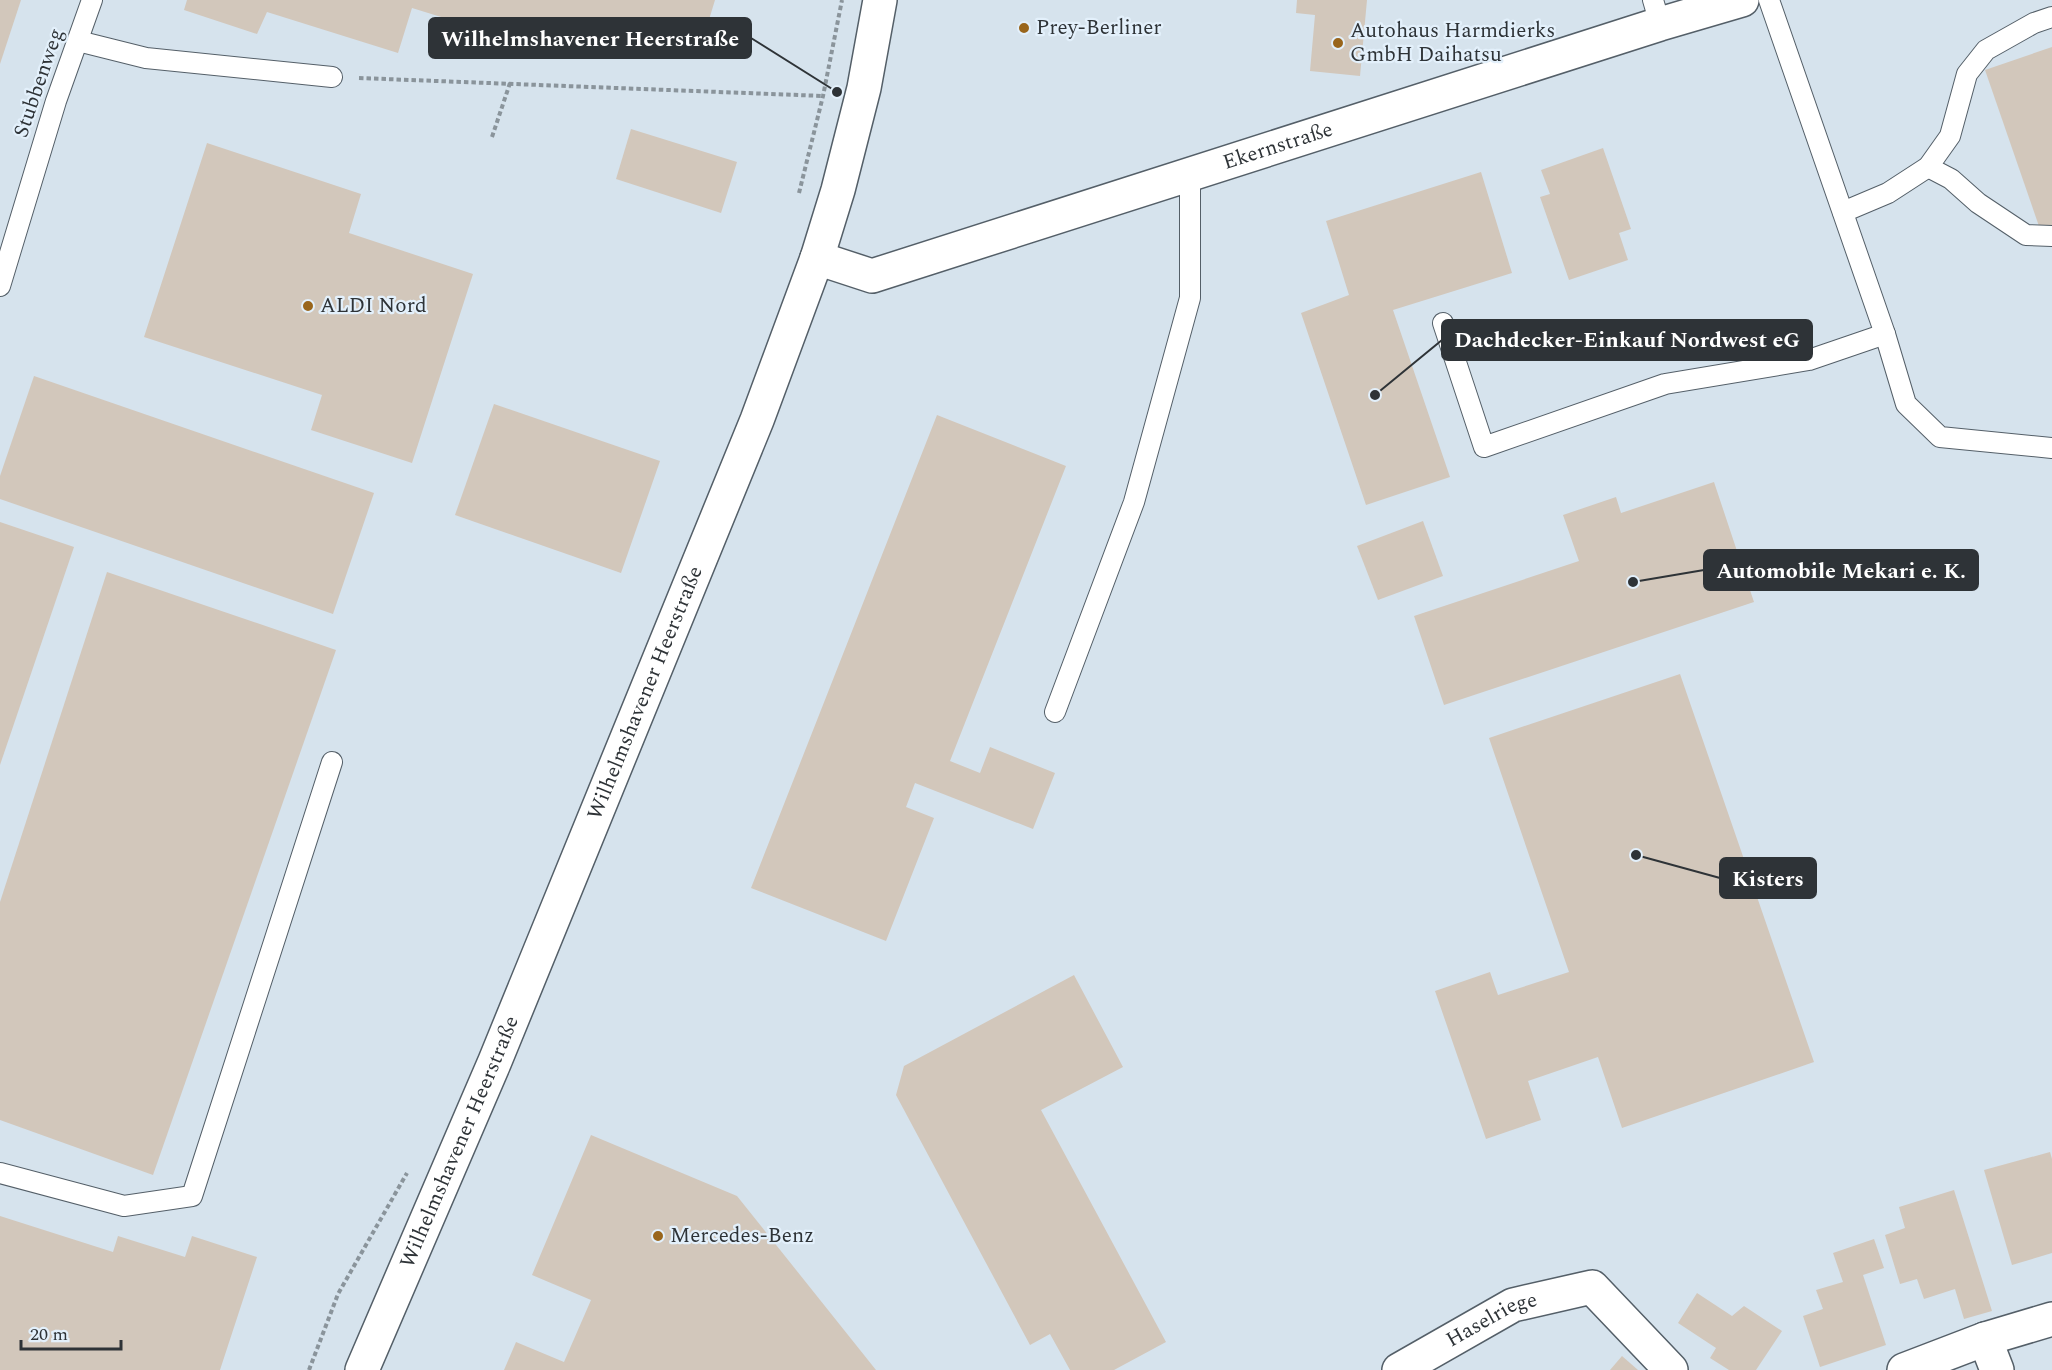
<svg xmlns="http://www.w3.org/2000/svg" width="2052" height="1370" font-family="Spectral,serif">
	<rect width="100%" height="100%" fill="#d6e3ed"/>
	<!-- building -->
	<g fill="#d2c7bb">
		<polygon points="0,0 21,0 0,64"/>
		<polygon points="187,0 715,0 701,46 654,32 646,59 561,32 555,52 412,8 398,53 267,12 257,34 184,10"/>
		<polygon points="1297,0 1367,0 1360,76 1310,71 1315,15 1296,13"/>
		<polygon points="2052,47 2052,232 2042,235 1985,70"/>
		<polygon points="631,129 737,162 721,213 616,179"/>
		<polygon points="207,143 361,194 349,233 473,274 412,463 311,430 322,395 144,337"/>
		<polygon points="1603,148 1631,229 1619,233 1628,260 1569,280 1540,197 1550,194 1541,170"/>
		<polygon points="1481,172 1512,273 1393,310 1450,477 1366,505 1301,313 1349,295 1326,221"/>
		<polygon points="34,376 374,493 333,614 0,499 0,476"/>
		<polygon points="494,404 660,461 621,573 455,515"/>
		<polygon points="937,415 1066,466 950,761 980,773 990,747 1055,773 1033,829 915,783 906,807 934,818 886,941 751,888"/>
		<polygon points="1714,482 1754,602 1444,705 1414,616 1579,561 1563,515 1616,497 1621,513"/>
		<polygon points="1423,521 1443,576 1378,600 1357,546"/>
		<polygon points="0,522 74,547 0,765"/>
		<polygon points="107,572 336,650 153,1175 0,1120 0,902"/>
		<polygon points="1680,674 1814,1062 1622,1128 1598,1057 1528,1081 1541,1120 1486,1139 1435,991 1490,972 1498,995 1569,972 1489,738"/>
		<polygon points="1074,975 1123,1067 1041,1110 1166,1342 1114,1370 1070,1370 1050,1334 1030,1345 896,1095 904,1066"/>
		<polygon points="591,1135 737,1196 876,1370 504,1370 516,1342 564,1362 591,1300 532,1275"/>
		<polygon points="2050,1152 2052,1159 2052,1253 2012,1265 1984,1170"/>
		<polygon points="1954,1190 1992,1311 1964,1319 1955,1289 1924,1299 1917,1279 1900,1284 1885,1235 1905,1228 1899,1207"/>
		<polygon points="0,1216 113,1252 118,1236 185,1257 192,1236 257,1257 220,1370 0,1370"/>
		<polygon points="1874,1239 1884,1268 1863,1275 1886,1345 1820,1367 1803,1316 1823,1309 1816,1290 1843,1282 1833,1253"/>
		<polygon points="1697,1293 1732,1316 1744,1306 1782,1331 1756,1370 1729,1370 1710,1358 1716,1348 1678,1323"/>
		<polygon points="1622,1356 1638,1370 1610,1370"/>
	</g>
	<g fill="none" stroke-linecap="round" stroke-linejoin="round">
		<defs>
			<g id="lane">
				<polyline points="1653,0 1660,24"/>
				<polyline points="1769,0 1885,334 1906,404 1940,437 2052,448"/>
				<polyline points="78,41 146,58 332,77"/>
				<polyline points="1928,167 1951,179 1978,203 2026,235 2052,236"/>
				<polyline points="1843,212 1888,193 1928,167 1950,136 1967,74 1986,50 2034,23 2052,17"/>
				<polyline points="0,286 56,101 92,0"/>
				<polyline points="1443,323 1484,447 1665,384 1809,360 1885,334"/>
				<polyline points="1055,712 1134,502 1190,298 1190,175"/>
				<polyline points="0,1173 124,1206 192,1196 332,762"/>
			</g>
			<g id="street">
				<path id="s1" d="M817 258 872 276 1660 24 1742 0"/>
				<polyline points="1985,1339 1997,1370"/>
				<path id="s2" d="M1399 1370 1513 1305 1592 1287 1671 1370"/>
				<polyline points="1904,1370 1985,1339 2052,1319"/>
			</g>
			<g id="secondary">
				<path id="s3" d="M362 1370 495 1061 757 420 817 258 838 190 864 88 880 0"/>
			</g>
		</defs>
		<!-- lane casing -->
		<use href="#lane" stroke="#545f68" stroke-width="22"/>
		<!-- street casing -->
		<use href="#street" stroke="#545f68" stroke-width="36"/>
		<!-- secondary casing -->
		<use href="#secondary" stroke="#545f68" stroke-width="36"/>
		<!-- path -->
		<g stroke="#8a949b" stroke-width="4" stroke-dasharray="4.5 3" stroke-linecap="butt">
			<polyline points="359,78 823,96"/>
			<polyline points="492,137 510,83"/>
			<polyline points="799,193 823,96 842,0"/>
			<polyline points="309,1370 338,1294 407,1173"/>
		</g>
		<!-- lane -->
		<use href="#lane" stroke="#fff" stroke-width="20"/>
		<!-- street -->
		<use href="#street" stroke="#fff" stroke-width="33"/>
		<!-- secondary -->
		<use href="#secondary" stroke="#fff" stroke-width="33"/>
	</g>
	<!-- markers -->
	<g fill="#99651b" stroke="#e3f0fb" stroke-width="2">
		<circle cx="1024" cy="28" r="6"/>
		<circle cx="1338" cy="43" r="6"/>
		<circle cx="308" cy="306" r="6"/>
		<circle cx="658" cy="1236" r="6"/>
	</g>
	<g text-anchor="middle" dominant-baseline="central" stroke-width="4.5" stroke-linejoin="round" paint-order="stroke">
		<!-- poi labels -->
		<g font-size="21" fill="#2e3337" stroke="#e3f0fb" text-anchor="start">
			<text x="1036" y="28">Prey-Berliner</text>
			<text x="1350" y="31">Autohaus Harmdierks<tspan x="1350" dy="24">GmbH Daihatsu</tspan></text>
			<text x="320" y="306">ALDI Nord</text>
			<text x="670" y="1236">Mercedes-Benz</text>
		</g>
		<!-- street labels -->
		<g font-size="21" fill="#2e3337" stroke="#e3f0fb">
			<text transform="translate(39 83) rotate(-71)">Stubbenweg</text>
			<text stroke="none"><textPath href="#s1" startOffset="484">Ekernstraße</textPath></text>
			<text stroke="none"><textPath href="#s3" startOffset="734">Wilhelmshavener Heerstraße</textPath></text>
			<text stroke="none"><textPath href="#s3" startOffset="248">Wilhelmshavener Heerstraße</textPath></text>
			<text stroke="none"><textPath href="#s2" startOffset="106">Haselriege</textPath></text>
		</g>
	</g>
	<!-- callouts -->
	<path fill="none" stroke="#2e3337" stroke-width="2" d="M837 92L751 38M1375 395L1442 340M1633 582L1704 570M1636 855L1720 878"/>
	<g fill="#2e3337" stroke="#e3f0fb" stroke-width="2">
		<circle cx="837" cy="92" r="6"/>
		<circle cx="1375" cy="395" r="6"/>
		<circle cx="1633" cy="582" r="6"/>
		<circle cx="1636" cy="855" r="6"/>
	</g>
	<g fill="#2e3337" stroke="#2e3337" stroke-width="2">
		<rect x="429" y="18" width="322" height="40" rx="6"/>
		<rect x="1442" y="320" width="370" height="40" rx="6"/>
		<rect x="1704" y="550" width="274" height="40" rx="6"/>
		<rect x="1720" y="858" width="96" height="40" rx="6"/>
	</g>
	<g font-size="22" text-anchor="middle" font-weight="bold" fill="#fff">
		<text x="590" y="46">Wilhelmshavener Heerstraße</text>
		<text x="1627" y="347">Dachdecker-Einkauf Nordwest eG</text>
		<text x="1841" y="578">Automobile Mekari e. K.</text>
		<text x="1768" y="886">Kisters</text>
	</g>
	<!-- scale -->
	<path d="M21 1340v9h100v-9" fill="none" stroke="#2e3337" stroke-width="3"/>
	<text x="30" y="1340" font-size="18" fill="#2e3337" stroke="#e3f0fb" stroke-width="4.5" paint-order="stroke">20 m</text>
</svg>
